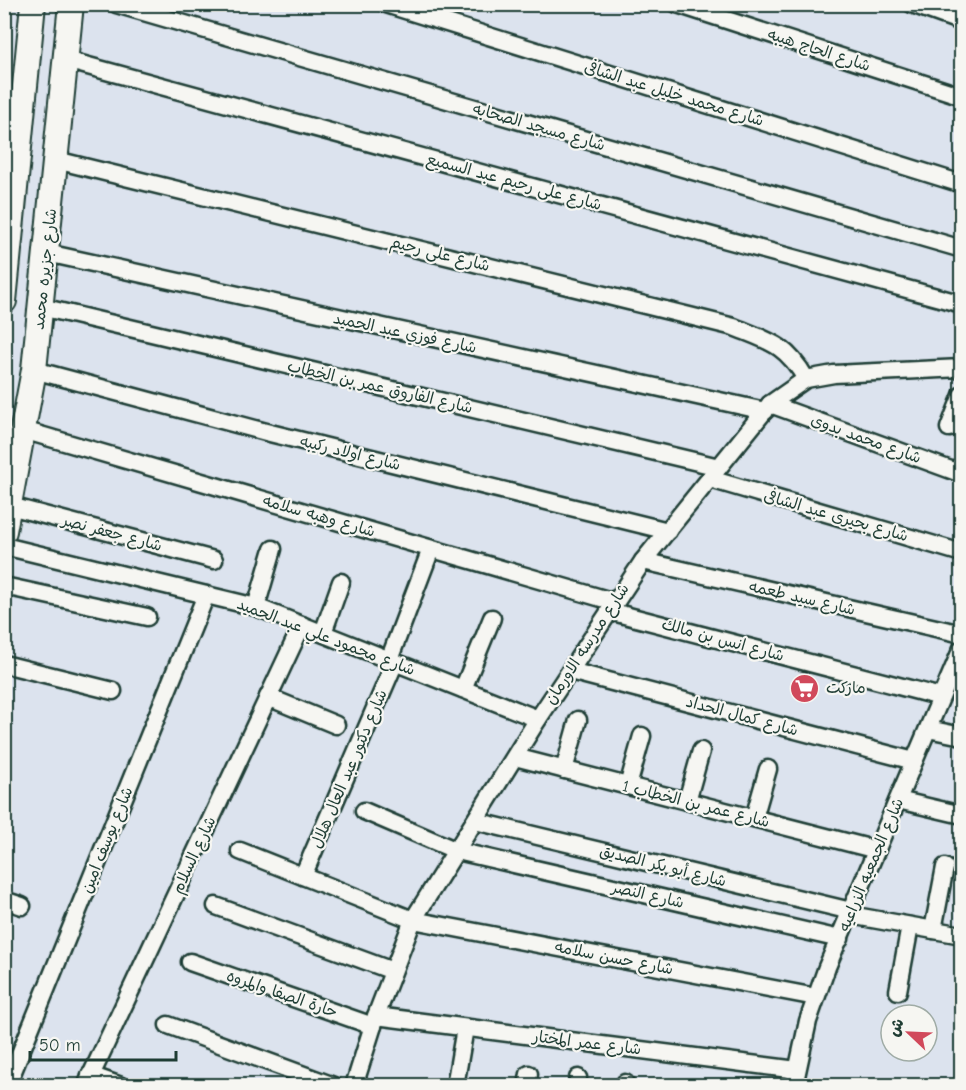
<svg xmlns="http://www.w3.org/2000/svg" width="966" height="1090" font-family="'Comic Neue','Playpen Sans Arabic',sans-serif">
	<rect width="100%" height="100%" fill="#dce3ee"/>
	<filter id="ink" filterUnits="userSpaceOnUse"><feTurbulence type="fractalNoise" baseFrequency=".0167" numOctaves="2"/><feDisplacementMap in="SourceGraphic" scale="12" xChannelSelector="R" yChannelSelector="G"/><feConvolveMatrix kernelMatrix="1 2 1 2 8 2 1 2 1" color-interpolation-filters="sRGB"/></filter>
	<g filter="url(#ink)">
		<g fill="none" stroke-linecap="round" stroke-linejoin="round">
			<defs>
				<g id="minor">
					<polyline points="116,4 962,249"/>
					<polyline points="386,4 962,184"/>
					<polyline points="677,4 962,96"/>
					<polyline points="912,4 962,22"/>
					<polyline points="66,60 962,304"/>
					<path d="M56 160 734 327C769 341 786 344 806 379"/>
					<polyline points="47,253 765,411"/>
					<polyline points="41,307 719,467"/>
					<polyline points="34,370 266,432 668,531"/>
					<polyline points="770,404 962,474"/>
					<polyline points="949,428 962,395"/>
					<polyline points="23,430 615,602"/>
					<polyline points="710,479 962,553"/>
					<polyline points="10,506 214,560"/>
					<polyline points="4,546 256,607 538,719"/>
					<polyline points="643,561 962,634"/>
					<polyline points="4,586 147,617"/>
					<polyline points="256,607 273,549"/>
					<polyline points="609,611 941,697"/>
					<polyline points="323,633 341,582"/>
					<polyline points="389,660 431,549"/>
					<polyline points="4,664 113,691"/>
					<polyline points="570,671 914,761"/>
					<polyline points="463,689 492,618"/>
					<polyline points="268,697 336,725"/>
					<polyline points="928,729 962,736"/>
					<polyline points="515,757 877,850"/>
					<polyline points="564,770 578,720"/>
					<polyline points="628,786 642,736"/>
					<polyline points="898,800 962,815"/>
					<polyline points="687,801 701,751"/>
					<polyline points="364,811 457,851 840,939"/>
					<polyline points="754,818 768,769"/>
					<polyline points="475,821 851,911"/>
					<polyline points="240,851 413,920 816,997"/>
					<polyline points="303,876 395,662"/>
					<polyline points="4,900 22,906"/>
					<polyline points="216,906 393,971"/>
					<polyline points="850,915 962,935"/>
					<polyline points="933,930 945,867"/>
					<polyline points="190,962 373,1026"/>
					<polyline points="898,991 910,926"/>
					<polyline points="376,1016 797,1070"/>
					<polyline points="168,1025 334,1086"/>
					<polyline points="90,1075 121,1086"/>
					<polyline points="7,1086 206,595"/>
					<polyline points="86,1086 302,625"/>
					<polyline points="354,1086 376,1016 413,920 538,719 643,561 770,404 806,379 834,374 962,368"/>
					<polyline points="455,1086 465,1028"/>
					<polyline points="527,1086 529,1074"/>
					<polyline points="577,1086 578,1078"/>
					<polyline points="625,1086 625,1083"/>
					<polyline points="794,1086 808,1021 827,967 962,648"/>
				</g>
				<g id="secondary">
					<polyline points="4,301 33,4"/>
					<polyline points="4,531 34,370 71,4"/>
				</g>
			</defs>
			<!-- minor casing -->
			<use href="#minor" stroke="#1f3d34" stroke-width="21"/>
			<!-- secondary casing -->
			<use href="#secondary" stroke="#1f3d34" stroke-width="28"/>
			<!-- minor -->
			<use href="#minor" stroke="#f6f6f2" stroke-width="16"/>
			<!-- secondary -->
			<use href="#secondary" stroke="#f6f6f2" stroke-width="24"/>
		</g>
	</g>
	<!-- icons -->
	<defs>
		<symbol id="supermarket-disc" viewBox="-11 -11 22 22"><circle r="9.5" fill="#d1495b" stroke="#f6f6f2"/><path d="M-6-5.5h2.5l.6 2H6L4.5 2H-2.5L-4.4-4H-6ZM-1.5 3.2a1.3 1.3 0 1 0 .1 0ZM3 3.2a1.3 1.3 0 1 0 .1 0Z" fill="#fff"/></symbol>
	</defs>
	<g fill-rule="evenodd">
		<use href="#supermarket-disc" x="788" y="672" width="33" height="33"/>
	</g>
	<g text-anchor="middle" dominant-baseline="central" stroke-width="4.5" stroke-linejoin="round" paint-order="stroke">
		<!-- street labels -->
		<g font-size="16" fill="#1f3d34" stroke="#f6f6f2">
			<text transform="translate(819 50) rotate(18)">شارع الحاج هيبه</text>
			<text transform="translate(674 94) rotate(17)">شارع محمد خليل عبد الشافى</text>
			<text transform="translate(539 127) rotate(16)">شارع مسجد الصحابه</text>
			<text transform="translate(514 182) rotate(15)">شارع على رحيم عبد السميع</text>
			<text transform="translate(440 254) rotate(14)">شارع على رحيم</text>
			<text transform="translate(45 269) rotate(-84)">شارع جزيره محمد</text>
			<text transform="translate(405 333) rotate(12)">شارع فوزي عبد الحميد</text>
			<text transform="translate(380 387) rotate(13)">شارع الفاروق عمر بن الخطاب</text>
			<text transform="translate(866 439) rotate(20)">شارع محمد بدوى</text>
			<text transform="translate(350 453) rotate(14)">شارع اولاد ركيبه</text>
			<text transform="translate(319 516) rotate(16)">شارع وهبه سلامه</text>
			<text transform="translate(836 516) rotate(16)">شارع بحيرى عبد الشافى</text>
			<text transform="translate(112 533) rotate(15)">شارع جعفر نصر</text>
			<text transform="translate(802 598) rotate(13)">شارع سيد طعمه</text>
			<text transform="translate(326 637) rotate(21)">شارع محمود علي عبد الحميد</text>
			<text transform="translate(723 640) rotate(15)">شارع انس بن مالك</text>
			<text transform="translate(587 644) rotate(-57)">شارع مدرسه الاورمان</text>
			<text transform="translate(742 716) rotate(15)">شارع كمال الحداد</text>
			<text transform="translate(349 769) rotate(-67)">شارع دكتور عبد العال هلال</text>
			<text transform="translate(696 804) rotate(14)">شارع عمر بن الخطاب 1</text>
			<text transform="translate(107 840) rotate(-68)">شارع يوسف امين</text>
			<text transform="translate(194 855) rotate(-65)">شارع السلام</text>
			<text transform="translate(871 865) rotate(-67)">شارع الجمعيه الزراعيه</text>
			<text transform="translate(663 866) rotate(14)">شارع أبو بكر الصديق</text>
			<text transform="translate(648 895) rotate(13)">شارع النصر</text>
			<text transform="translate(614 958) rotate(11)">شارع حسن سلامه</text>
			<text transform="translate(282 994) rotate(19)">حارة الصفا والمروه</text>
			<text transform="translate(587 1043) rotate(7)">شارع عمر المختار</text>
		</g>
		<!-- poi labels -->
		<g font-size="16" fill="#1f3d34" stroke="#f6f6f2" text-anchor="start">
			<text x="826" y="688">ماركت</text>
		</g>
	</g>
	<!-- margin -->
	<rect width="966" height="1090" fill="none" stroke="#f6f6f2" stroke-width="24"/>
	<rect x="12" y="12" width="942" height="1066" fill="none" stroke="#1f3d34" stroke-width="2" filter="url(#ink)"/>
	<!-- north arrow -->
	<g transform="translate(909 1033) rotate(293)"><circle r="28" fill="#f6f6f2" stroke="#a0aca6" stroke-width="1.5"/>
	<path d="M0-4.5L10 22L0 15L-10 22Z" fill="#d1495b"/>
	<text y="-9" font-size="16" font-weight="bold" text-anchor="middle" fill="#1f3d34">ش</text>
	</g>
	<!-- scale -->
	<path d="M30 1051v9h146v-9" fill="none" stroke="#1f3d34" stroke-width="3"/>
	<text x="39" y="1051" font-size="18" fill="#1f3d34" stroke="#f6f6f2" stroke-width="4.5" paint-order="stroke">50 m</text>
</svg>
